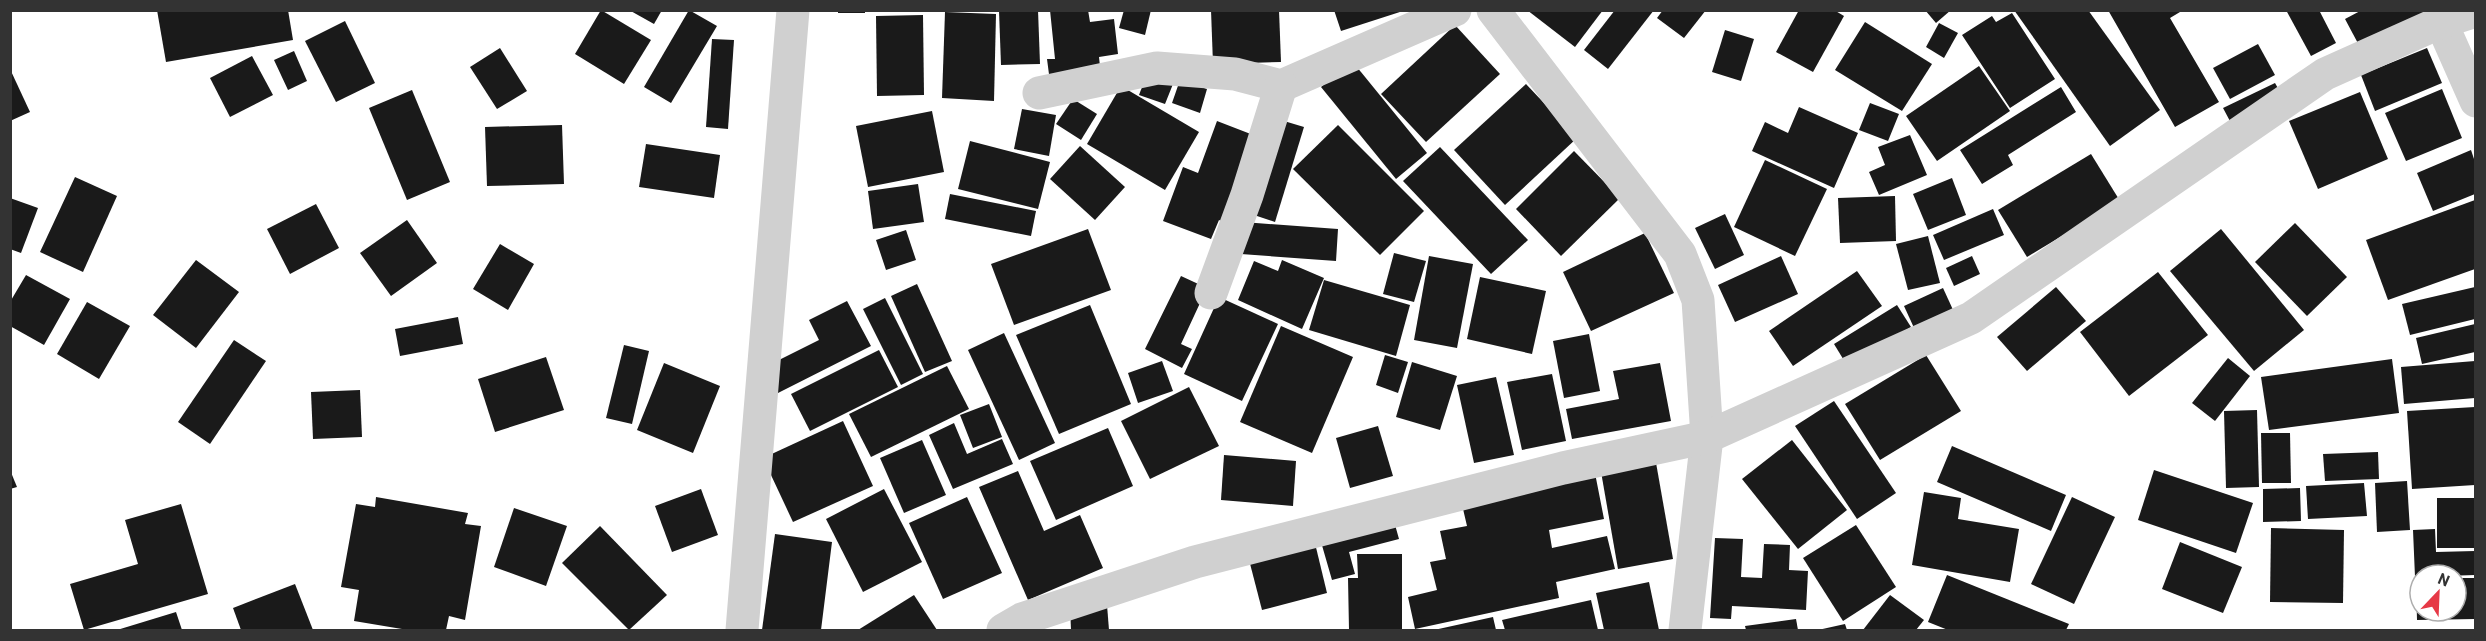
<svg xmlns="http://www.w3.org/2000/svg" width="2486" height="641" font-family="Barlow,sans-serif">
	<rect width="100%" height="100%" fill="#fff"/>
	<!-- building -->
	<g fill="#1a1a1a">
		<polygon points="157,10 288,10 293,40 166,62"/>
		<polygon points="601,10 651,40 624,84 575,54"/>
		<polygon points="629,10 662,10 654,24"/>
		<polygon points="689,10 717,26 671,103 644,87"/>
		<rect x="838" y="10" width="27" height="3"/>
		<polygon points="1038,10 1040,64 1001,65 999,11"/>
		<polygon points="1050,10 1088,10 1090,22 1114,19 1118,54 1099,57 1101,76 1050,82 1047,59 1055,59"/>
		<polygon points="1124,10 1151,10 1145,35 1119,28"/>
		<polygon points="1211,10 1279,10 1281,62 1213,64"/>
		<polygon points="1334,10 1403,10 1403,11 1341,31"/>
		<polygon points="1527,10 1603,10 1575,47"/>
		<polygon points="1615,10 1654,10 1608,69 1584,50"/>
		<polygon points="1663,10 1706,10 1684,38 1657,18"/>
		<polygon points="1799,10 1834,10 1844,16 1813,72 1776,52"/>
		<polygon points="1925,10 1951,10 1936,23"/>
		<polygon points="2014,10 2088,10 2160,110 2110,146"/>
		<polygon points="2108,10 2179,10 2180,12 2170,18 2219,102 2175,127"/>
		<polygon points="2286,10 2319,10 2336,43 2311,56"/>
		<polygon points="2362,10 2434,10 2361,49 2345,19"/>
		<polygon points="945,12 996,14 994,101 942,98"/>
		<polygon points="2012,13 2055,79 2010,108 1962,35 1992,16 1996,22"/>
		<polygon points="923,15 924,95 877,96 876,16"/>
		<polygon points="345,21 375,83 336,102 305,41"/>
		<polygon points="1865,22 1932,64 1902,111 1835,70"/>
		<polygon points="1939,23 1958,33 1944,58 1926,47"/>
		<polygon points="1455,25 1500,74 1426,142 1381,94"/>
		<polygon points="1725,30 1754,39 1741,81 1712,72"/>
		<polygon points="712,39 734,40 728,129 706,127"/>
		<polygon points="2258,44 2275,75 2230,99 2213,68"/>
		<polygon points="500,48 527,91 497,109 470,67"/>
		<polygon points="2427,48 2442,83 2375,111 2361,75"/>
		<polygon points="294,51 307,81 288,90 274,60"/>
		<polygon points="252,56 273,95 230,117 210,78"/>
		<polygon points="1352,61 1427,153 1396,179 1321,87"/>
		<polygon points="1979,66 2010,111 1937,161 1906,116"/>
		<polygon points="10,69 30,112 10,121"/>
		<polygon points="1147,74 1173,84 1165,104 1139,95"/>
		<polygon points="1180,80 1207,89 1200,113 1172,103"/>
		<polygon points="2275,83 2283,97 2231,123 2223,108"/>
		<polygon points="1526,84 1577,138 1505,205 1454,150"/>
		<polygon points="1121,86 1199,132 1165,190 1087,144"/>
		<polygon points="2061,87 2076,112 2008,155 2013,165 1982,184 1960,150"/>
		<polygon points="2442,89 2462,138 2406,161 2385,113"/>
		<polygon points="412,90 450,182 407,200 369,108"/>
		<polygon points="2360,92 2388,159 2318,189 2289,121"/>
		<polygon points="1073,99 1097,114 1081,140 1056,124"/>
		<polygon points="1870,103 1899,114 1888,141 1859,130"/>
		<polygon points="1799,107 1858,133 1834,188 1752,151 1765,122 1788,133"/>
		<polygon points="1022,109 1056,115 1049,156 1014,149"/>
		<polygon points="932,111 944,172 868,187 856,126"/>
		<polygon points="1274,118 1304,127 1275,222 1245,212"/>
		<polygon points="1217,121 1261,138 1229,225 1219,220 1211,239 1163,221 1183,167 1198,173"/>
		<polygon points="562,125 564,184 487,186 485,127"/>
		<polygon points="1338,125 1424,211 1380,255 1293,169"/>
		<polygon points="1910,135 1927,175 1879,195 1869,172 1885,165 1878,147"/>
		<polygon points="970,141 1050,162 1038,209 958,189"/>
		<polygon points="646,144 720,155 714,198 639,187"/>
		<polygon points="1080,146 1125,187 1095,220 1050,179"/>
		<polygon points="1440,147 1528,240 1491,274 1403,181"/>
		<polygon points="2471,150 2475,162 2475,194 2433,211 2417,173"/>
		<polygon points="1574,151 1620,198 1561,256 1516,209"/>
		<polygon points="2091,154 2120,201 2027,257 1998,210"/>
		<polygon points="1765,160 1827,189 1795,256 1734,227"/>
		<polygon points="75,177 117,196 83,272 40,252"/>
		<polygon points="1952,178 1966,215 1928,230 1913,194"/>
		<polygon points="918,184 924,222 873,229 868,191"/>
		<polygon points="950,194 1036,211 1031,236 945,219"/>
		<polygon points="1895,196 1896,241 1840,243 1838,198"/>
		<polygon points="10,198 38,208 21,253 10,249"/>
		<polygon points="2475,200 2475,269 2388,300 2366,240"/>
		<polygon points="316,204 339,248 290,274 267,229"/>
		<polygon points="1993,209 2004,235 1944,260 1933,235"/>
		<polygon points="1725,214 1744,255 1715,269 1695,228"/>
		<polygon points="407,220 437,263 391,296 360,253"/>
		<polygon points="1243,222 1338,229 1336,261 1241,254"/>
		<polygon points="2295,223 2347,277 2307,316 2255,262"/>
		<polygon points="1088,229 1111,290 1014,325 991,264"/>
		<polygon points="2221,229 2304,330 2254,371 2170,271"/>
		<polygon points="906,230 916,260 886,270 876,240"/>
		<polygon points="1645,233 1674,293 1591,331 1563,272"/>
		<polygon points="1928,236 1940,283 1908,290 1896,244"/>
		<polygon points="500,244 534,264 508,310 473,289"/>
		<polygon points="1394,253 1426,261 1414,302 1383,294"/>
		<polygon points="1429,256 1473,264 1457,348 1414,340"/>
		<polygon points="1781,256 1798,294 1735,322 1718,285"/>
		<polygon points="1972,256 1980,274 1954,286 1946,268"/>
		<polygon points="196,260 239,292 196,348 153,315"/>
		<polygon points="1282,260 1324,278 1302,329 1238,300 1254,261 1278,271"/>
		<polygon points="1857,271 1882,306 1793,366 1769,331"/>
		<polygon points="2158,272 2208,335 2129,396 2080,332"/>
		<polygon points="26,275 70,299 44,345 10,326 10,302"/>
		<polygon points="1181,276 1207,288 1181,344 1192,349 1182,368 1145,349"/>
		<polygon points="1480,277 1546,291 1532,354 1467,339"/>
		<polygon points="1324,280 1410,305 1396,356 1309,330"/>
		<polygon points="917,284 952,361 925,372 891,296"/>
		<polygon points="2056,287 2086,321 2027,371 1997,337"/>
		<polygon points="2475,287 2475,319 2410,335 2402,304"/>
		<polygon points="1943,288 1954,312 1915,330 1904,306"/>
		<polygon points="1219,297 1278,324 1242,401 1184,374"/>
		<polygon points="885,298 923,374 901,385 863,309"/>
		<polygon points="847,301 871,346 778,393 765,367 819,340 809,320"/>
		<polygon points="87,302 130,326 99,379 57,354"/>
		<polygon points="1090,305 1131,404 1059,434 1016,335"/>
		<polygon points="1897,305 1911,327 1848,367 1834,344"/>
		<polygon points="458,317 463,344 400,356 395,329"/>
		<polygon points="2475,324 2475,352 2422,364 2416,338"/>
		<polygon points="1281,326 1353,357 1312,453 1240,422"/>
		<polygon points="1004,333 1055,443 1019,460 968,350"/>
		<polygon points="1589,334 1600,391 1564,398 1553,341"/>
		<polygon points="234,340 266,361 210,444 178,422"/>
		<polygon points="624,345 649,351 632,424 606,418"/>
		<polygon points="879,350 898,387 810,431 791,394"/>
		<polygon points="1385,355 1408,362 1398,393 1376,385"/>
		<polygon points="1926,355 1961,411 1880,460 1845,404"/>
		<polygon points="546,357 564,410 495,432 478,379"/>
		<polygon points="2228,358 2250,376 2215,421 2192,403"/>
		<polygon points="2392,359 2399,413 2269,430 2261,377"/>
		<polygon points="1162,361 1173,391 1138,403 1128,373"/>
		<polygon points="2475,361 2475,398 2404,404 2401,367"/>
		<polygon points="1412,362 1457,376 1440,430 1396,417"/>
		<polygon points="664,363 720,386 693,453 637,430"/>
		<polygon points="1660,363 1671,421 1572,439 1566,409 1619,399 1613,371"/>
		<polygon points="947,366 969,409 871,457 849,414"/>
		<polygon points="1552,374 1566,441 1522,450 1507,382"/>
		<polygon points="1496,377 1514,455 1474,463 1457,385"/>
		<polygon points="1189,387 1219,446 1150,479 1121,421"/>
		<polygon points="360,390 362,437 313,439 311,392"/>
		<polygon points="1834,401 1896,493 1857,519 1795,426"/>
		<polygon points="989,404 1002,437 973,448 960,415"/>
		<polygon points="2475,407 2475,485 2412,489 2407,411"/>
		<polygon points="2257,410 2259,487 2226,488 2224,411"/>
		<polygon points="843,421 873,486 793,522 763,458"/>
		<polygon points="954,423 967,454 1002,439 1013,464 953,489 929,435"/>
		<polygon points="1378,426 1393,476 1350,488 1336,438"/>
		<polygon points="1108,428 1133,486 1056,520 1030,461"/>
		<polygon points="2261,433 2290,433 2291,483 2262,483"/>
		<polygon points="922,440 946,495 904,513 880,458"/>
		<polygon points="1792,440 1847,510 1798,549 1742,479"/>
		<polygon points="1952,446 2066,495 2051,531 1937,482"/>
		<polygon points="2378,452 2379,479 2325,481 2323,454"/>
		<polygon points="1224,455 1296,461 1293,506 1221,500"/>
		<polygon points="1655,457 1673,559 1618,569 1600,466"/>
		<polygon points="1594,468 1604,519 1549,530 1552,548 1607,536 1615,569 1556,582 1559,598 1415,629 1408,597 1437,590 1430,562 1446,559 1440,531 1467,526 1460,496"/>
		<polygon points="10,470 17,487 10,489"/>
		<polygon points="2154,470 2253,503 2236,553 2138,520"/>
		<polygon points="1018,471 1044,531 1080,515 1103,568 1028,600 979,487"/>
		<polygon points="2407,481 2410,530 2377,532 2375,483"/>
		<polygon points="2364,483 2367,516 2308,519 2306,486"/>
		<polygon points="2300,488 2301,521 2263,522 2263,489"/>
		<polygon points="701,489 718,535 672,552 655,506"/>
		<polygon points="884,489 922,562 863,592 826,519"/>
		<polygon points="1924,492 1961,498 1958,519 2019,529 2010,582 1912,565"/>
		<polygon points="376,497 468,513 465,524 481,526 465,620 449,616 446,630 408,630 354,621 359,590 341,587 356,504 375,507"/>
		<polygon points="967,497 1002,573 943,599 909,523"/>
		<polygon points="2072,497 2115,517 2074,604 2031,584"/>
		<rect x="2437" y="498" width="38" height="50"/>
		<polygon points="181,504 208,594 84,630 70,584 138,564 125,520"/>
		<polygon points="514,508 567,526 546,586 494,567"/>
		<polygon points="1392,514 1399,539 1349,552 1355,574 1332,580 1319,535"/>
		<polygon points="1856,525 1896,587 1843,621 1803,558"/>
		<polygon points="600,526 667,595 629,630 562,563"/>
		<polygon points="2271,528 2344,530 2343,603 2270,602"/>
		<polygon points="2435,529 2436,552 2475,551 2475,575 2415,577 2413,530"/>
		<polygon points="775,534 832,542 821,630 762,630"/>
		<polygon points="1313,535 1327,593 1262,610 1247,552"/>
		<polygon points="1715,538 1743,539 1741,577 1762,578 1764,544 1790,545 1789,570 1808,571 1806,610 1732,606 1731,619 1710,618"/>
		<polygon points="2180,542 2242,567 2223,613 2162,589"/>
		<polygon points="1357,554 1402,554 1402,630 1349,630 1348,578 1358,578"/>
		<polygon points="1947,575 2069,624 2066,630 1948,630 1928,622"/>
		<polygon points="2456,578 2475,578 2475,619 2417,620 2416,580 2420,580 2420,611 2456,611"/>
		<polygon points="1649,582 1659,630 1604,630 1596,593"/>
		<polygon points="295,584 313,630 241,630 233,608"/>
		<polygon points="914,595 937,630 858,630"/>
		<polygon points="1890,595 1924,620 1916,630 1863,630"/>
		<polygon points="1591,600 1598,630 1505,630 1502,620"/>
		<polygon points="1107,605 1109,630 1071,630 1070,606"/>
		<polygon points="176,612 182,630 117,630"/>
		<polygon points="1493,617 1496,630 1434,630"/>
		<polygon points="1796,619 1798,630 1746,630 1745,626"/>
		<polygon points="1845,624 1847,630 1818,630"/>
	</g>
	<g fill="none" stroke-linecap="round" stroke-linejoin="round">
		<!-- minor -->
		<g stroke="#d0d0d0" stroke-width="33">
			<polyline points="1493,10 1680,254 1698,300 1707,437 1685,630"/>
			<polyline points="2441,22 2476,101"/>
			<polyline points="1039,93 1157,68 1235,74 1281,86 1455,10"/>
			<polyline points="1211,293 1247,195 1281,86"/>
			<polyline points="742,630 793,10"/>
			<polyline points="1003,630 1022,619 1195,562 1563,468 1707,437 1971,318 2325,74 2441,22 2476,11"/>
		</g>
	</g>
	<!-- border -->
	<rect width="2486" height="641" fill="none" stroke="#333333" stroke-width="24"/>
	<!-- north arrow -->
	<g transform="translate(2438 593) rotate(23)"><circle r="28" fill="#ffffff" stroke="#adadad" stroke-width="1.5"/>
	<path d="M0-4.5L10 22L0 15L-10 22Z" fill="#e63946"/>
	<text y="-9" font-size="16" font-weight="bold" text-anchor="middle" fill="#333333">N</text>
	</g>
</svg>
